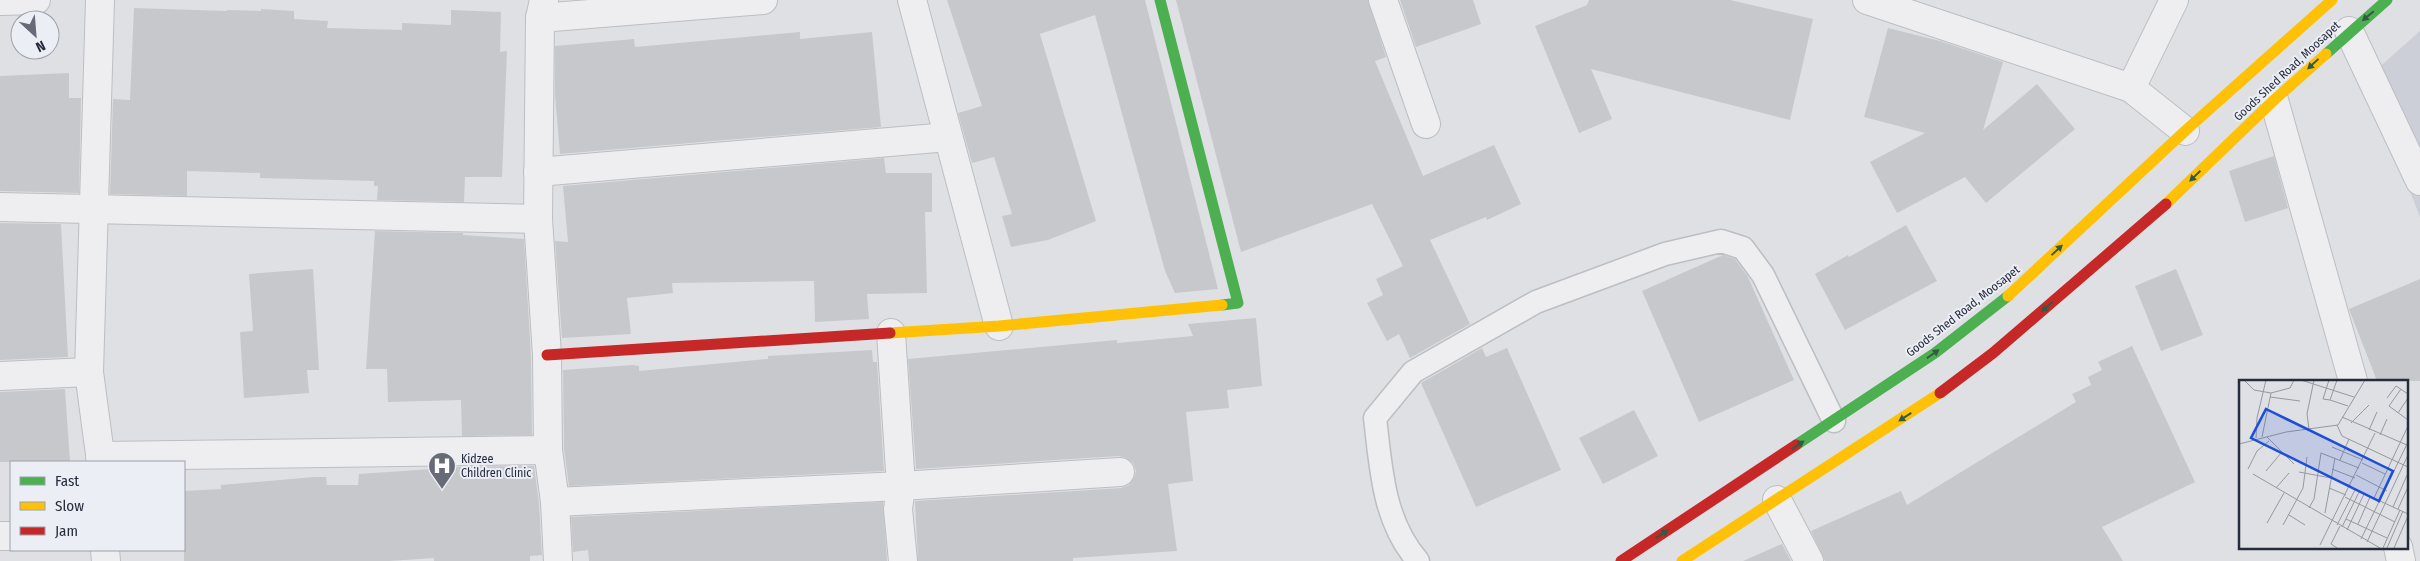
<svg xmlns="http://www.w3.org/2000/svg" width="2420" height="561" font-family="'Fira Sans Condensed',sans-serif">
	<rect width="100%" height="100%" fill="#dee0e4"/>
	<!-- built -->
	<polygon fill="#cccfd7" points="2420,31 2420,217 2366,79"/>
	<!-- building -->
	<g fill="#c7c8cc">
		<polygon points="947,0 1145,0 1218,289 1175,293 1165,271 1095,15 1040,34 1096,221 1048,240 1011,247 1002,216 1012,214 994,157 972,163 958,113 982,106"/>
		<polygon points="1176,0 1368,0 1386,57 1375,61 1423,176 1494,145 1521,204 1487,220 1486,217 1430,240 1470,324 1410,358 1399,334 1387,341 1367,303 1383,295 1376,279 1403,266 1372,204 1241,252"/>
		<polygon points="1400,0 1473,0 1481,24 1416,47"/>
		<polygon points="1589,0 1730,0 1813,19 1790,120 1591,69 1612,119 1579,133 1535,26 1587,5"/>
		<polygon points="134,8 227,11 227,10 261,11 261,9 294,11 294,19 328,21 327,28 402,30 402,23 451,25 451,10 501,12 500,52 507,51 502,177 465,177 464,202 377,200 378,186 374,186 374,181 260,178 260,173 187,171 187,196 110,194 113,99 130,100"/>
		<polygon points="1888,28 1940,41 2003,62 1983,130 2037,84 2075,129 1986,203 1965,177 1897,213 1870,162 1925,133 1864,117"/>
		<polygon points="800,32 800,39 872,32 881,127 560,154 555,95 555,46 634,39 635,47"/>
		<polygon points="69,73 69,98 81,98 79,193 0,191 0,76"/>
		<polygon points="2274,156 2288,208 2245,222 2229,171"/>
		<polygon points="884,158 886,173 932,173 932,212 925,212 927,293 867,294 869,319 815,322 814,281 672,283 673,293 627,298 631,334 562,338 555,241 568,242 563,186"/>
		<polygon points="0,223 61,224 68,357 0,360"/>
		<polygon points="1906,225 1937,281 1845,330 1815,274 1848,255 1849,257"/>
		<polygon points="375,231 463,233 463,235 524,239 531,356 532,435 462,436 461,400 388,402 387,369 366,369"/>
		<polygon points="1723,255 1735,259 1748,277 1794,380 1699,422 1642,291"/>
		<polygon points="313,269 319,370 307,370 309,393 244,398 240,332 253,331 249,274"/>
		<polygon points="2176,269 2203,335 2161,351 2135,286"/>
		<polygon points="2420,279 2420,381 2377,381 2349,309"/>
		<polygon points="1256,318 1262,386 1227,390 1229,408 1186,412 1193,481 1168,484 1177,551 1073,558 1073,561 918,561 915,501 1121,488 1129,485 1134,478 1136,471 1133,463 1126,458 1119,456 916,469 908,359 1117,340 1117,343 1193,336 1188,324"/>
		<polygon points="2132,346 2195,482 2102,527 2123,561 1825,561 1811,531 1901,491 1907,505 2076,402 2072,394 2091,385 2088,377 2102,370 2098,362"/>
		<polygon points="1482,348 1486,357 1507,348 1561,470 1476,507 1421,383"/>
		<polygon points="872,350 873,362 877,362 884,471 569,486 564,449 563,370 633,365 639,366 639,371 768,359 768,356"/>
		<polygon points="65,389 70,462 0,462 0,392"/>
		<polygon points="1634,410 1658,456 1603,484 1579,438"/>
		<polygon points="534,466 539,503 542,555 530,556 530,561 434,561 434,558 389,561 184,561 184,491 221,489 221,485 314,477 326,477 327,485 358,485 359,474 461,467"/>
		<polygon points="883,502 887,561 589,561 588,550 573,552 571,517"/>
		<polygon points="1782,544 1791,561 1743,561"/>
	</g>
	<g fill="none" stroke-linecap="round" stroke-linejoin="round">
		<defs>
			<path id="lane" d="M1418 561C1383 521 1381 468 1375 418L1413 372 1536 302 1665 254 1721 241 1743 248 1763 275 1834 421"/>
			<g id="street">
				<polyline points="100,0 89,372 101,462"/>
				<polyline points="544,0 540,18 538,219 547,355 548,450 555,502 558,561"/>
				<polyline points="912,0 999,326"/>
				<polyline points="1383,0 1426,124"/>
				<polyline points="1867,0 2131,88 2185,131"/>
				<polyline points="0,1 36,0"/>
				<polyline points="540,18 763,0"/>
				<polyline points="2349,31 2420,181"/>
				<polyline points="2131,88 2174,0"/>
				<polyline points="2274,100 2353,381"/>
				<polyline points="538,172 948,137"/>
				<polyline points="0,207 538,219"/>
				<polyline points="891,333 901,486 898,509 903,561"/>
				<polyline points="0,376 89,372"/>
				<polyline points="100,456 548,450"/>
				<polyline points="1777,500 1809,561"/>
				<polyline points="555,502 901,486 1120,472"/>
				<polyline points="0,536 11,536"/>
				<polyline points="2398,547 2401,561"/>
				<polyline points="105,550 106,561"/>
			</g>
		</defs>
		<!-- lane casing -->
		<use href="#lane" stroke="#bdbec2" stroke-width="25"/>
		<!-- street casing -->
		<use href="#street" stroke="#bdbec2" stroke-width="30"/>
		<!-- lane -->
		<use href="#lane" stroke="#eeeef1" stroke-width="22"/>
		<!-- street -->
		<use href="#street" stroke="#eeeef1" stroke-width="28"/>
		<!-- fast -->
		<g stroke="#4caf50" stroke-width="11">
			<polyline points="1160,0 1238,303 1222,305"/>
			<polyline points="2326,54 2387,0"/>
			<polyline points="1796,445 1935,353 2008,296"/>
		</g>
		<!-- slow -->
		<g stroke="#ffc107" stroke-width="11">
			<polyline points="2166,204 2274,100 2326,54"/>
			<polyline points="2008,296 2185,131 2332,0"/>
			<polyline points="890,333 999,326 1222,305"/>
			<polyline points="1682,561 1940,393"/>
		</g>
		<!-- jam -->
		<g stroke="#c62828" stroke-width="11">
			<polyline points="547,355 890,333"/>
			<polyline points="1940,393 1993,353 2166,204"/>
			<polyline points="1621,561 1796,445"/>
		</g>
	</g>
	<!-- one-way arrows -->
	<defs><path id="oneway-solid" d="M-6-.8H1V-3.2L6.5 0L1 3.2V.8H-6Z" transform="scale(1.25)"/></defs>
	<g fill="#335a43">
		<use href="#oneway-solid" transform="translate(2368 16) rotate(140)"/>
		<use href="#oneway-solid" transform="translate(2313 64) rotate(137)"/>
		<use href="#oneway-solid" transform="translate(2195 176) rotate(136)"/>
		<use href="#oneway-solid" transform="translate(2057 250) rotate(-43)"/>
		<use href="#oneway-solid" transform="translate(2047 307) rotate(139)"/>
		<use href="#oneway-solid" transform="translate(1933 354) rotate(-35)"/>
		<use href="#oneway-solid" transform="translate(1905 417) rotate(147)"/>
		<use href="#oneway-solid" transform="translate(1798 445) rotate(-34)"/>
		<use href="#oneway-solid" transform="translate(1662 534) rotate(-33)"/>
	</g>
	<!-- icons -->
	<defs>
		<symbol id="hospital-pin" viewBox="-11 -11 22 30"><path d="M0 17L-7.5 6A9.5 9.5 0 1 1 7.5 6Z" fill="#666b77" stroke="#ebeef4"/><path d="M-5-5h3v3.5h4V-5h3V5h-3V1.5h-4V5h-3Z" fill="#fff"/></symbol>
	</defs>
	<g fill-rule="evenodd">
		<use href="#hospital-pin" x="426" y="450" width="32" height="43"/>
	</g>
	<g text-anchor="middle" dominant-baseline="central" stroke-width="4" stroke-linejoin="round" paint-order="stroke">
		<!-- street labels -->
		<g font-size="12" fill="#262c3c" stroke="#ebeef4">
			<text transform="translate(2287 71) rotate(-43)">Goods Shed Road, Moosapet</text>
			<text transform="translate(1963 311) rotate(-38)">Goods Shed Road, Moosapet</text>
		</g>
		<!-- poi labels -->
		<g font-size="12" fill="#262c3c" stroke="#ebeef4" text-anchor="start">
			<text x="461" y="459">Kidzee<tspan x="461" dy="14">Children Clinic</tspan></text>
		</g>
	</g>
	<!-- overview -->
	<g transform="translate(2239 380)">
		<rect width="169" height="169" fill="#dee0e4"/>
		<path fill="none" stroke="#9498a1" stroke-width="1" d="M5 0 15 10 32 13 51 8 55 0M62 0 115 17M90 0 84 19 91 20 98 0M162 9 150 26 169 40M31 17 61 21M148 18 157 6 169 14M91 20 109 26M159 33 169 18M103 37 168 65M112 43 130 25M98 45 103 56 169 87M70 49 68 34 75 0M130 50 138 32M141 55 148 39M23 57 32 13M28 57 55 84M17 58 18 38 27 0M0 64 47 52 99 45 126 0M93 67 124 80M101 80 110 59M123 83 146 94M9 89 18 71 30 61M93 89 116 98M27 91 42 73M60 92 92 98 112 106M14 94 141 168M117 95 148 111M111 107 169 134M37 108 50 93M90 108 107 115M106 117 156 142M135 118 169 46M154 127 169 93M70 128 75 119 82 73 120 88M159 129 169 107M86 133 96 78M50 135 66 145M107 139 148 158M28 143 45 113M119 144 131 117M44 145 64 108 68 77M98 145 116 110M103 147 120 112M108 150 125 114M122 159 169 62M128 162 169 75M81 165 136 53M98 168 92 164 101 146M144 168 161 130M148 168 164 131M155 168 169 136"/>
		<path fill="#1d4ed8" fill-opacity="0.15" stroke="#1d4ed8" stroke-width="2.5" d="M27 29 154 91 140 121 12 58Z"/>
		<rect width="169" height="169" fill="none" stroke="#262c3c" stroke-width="2.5"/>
	</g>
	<!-- legend -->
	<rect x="10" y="461" width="175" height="90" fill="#ebeef4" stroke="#9ca0aa"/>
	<rect x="20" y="477" width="25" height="8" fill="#4caf50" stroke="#9ca0aa"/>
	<text x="55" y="486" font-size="15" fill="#262c3c">Fast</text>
	<rect x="20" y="502" width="25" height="8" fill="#ffc107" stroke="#9ca0aa"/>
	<text x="55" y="511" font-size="15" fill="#262c3c">Slow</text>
	<rect x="20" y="527" width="25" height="8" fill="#c62828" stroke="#9ca0aa"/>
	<text x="55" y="536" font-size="15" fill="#262c3c">Jam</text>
	<!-- north arrow -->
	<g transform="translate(35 35) rotate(154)"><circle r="24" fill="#ebeef4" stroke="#9ca0aa"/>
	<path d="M0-4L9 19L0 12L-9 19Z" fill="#666b77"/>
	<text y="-8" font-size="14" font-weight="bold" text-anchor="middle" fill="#262c3c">N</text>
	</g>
</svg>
